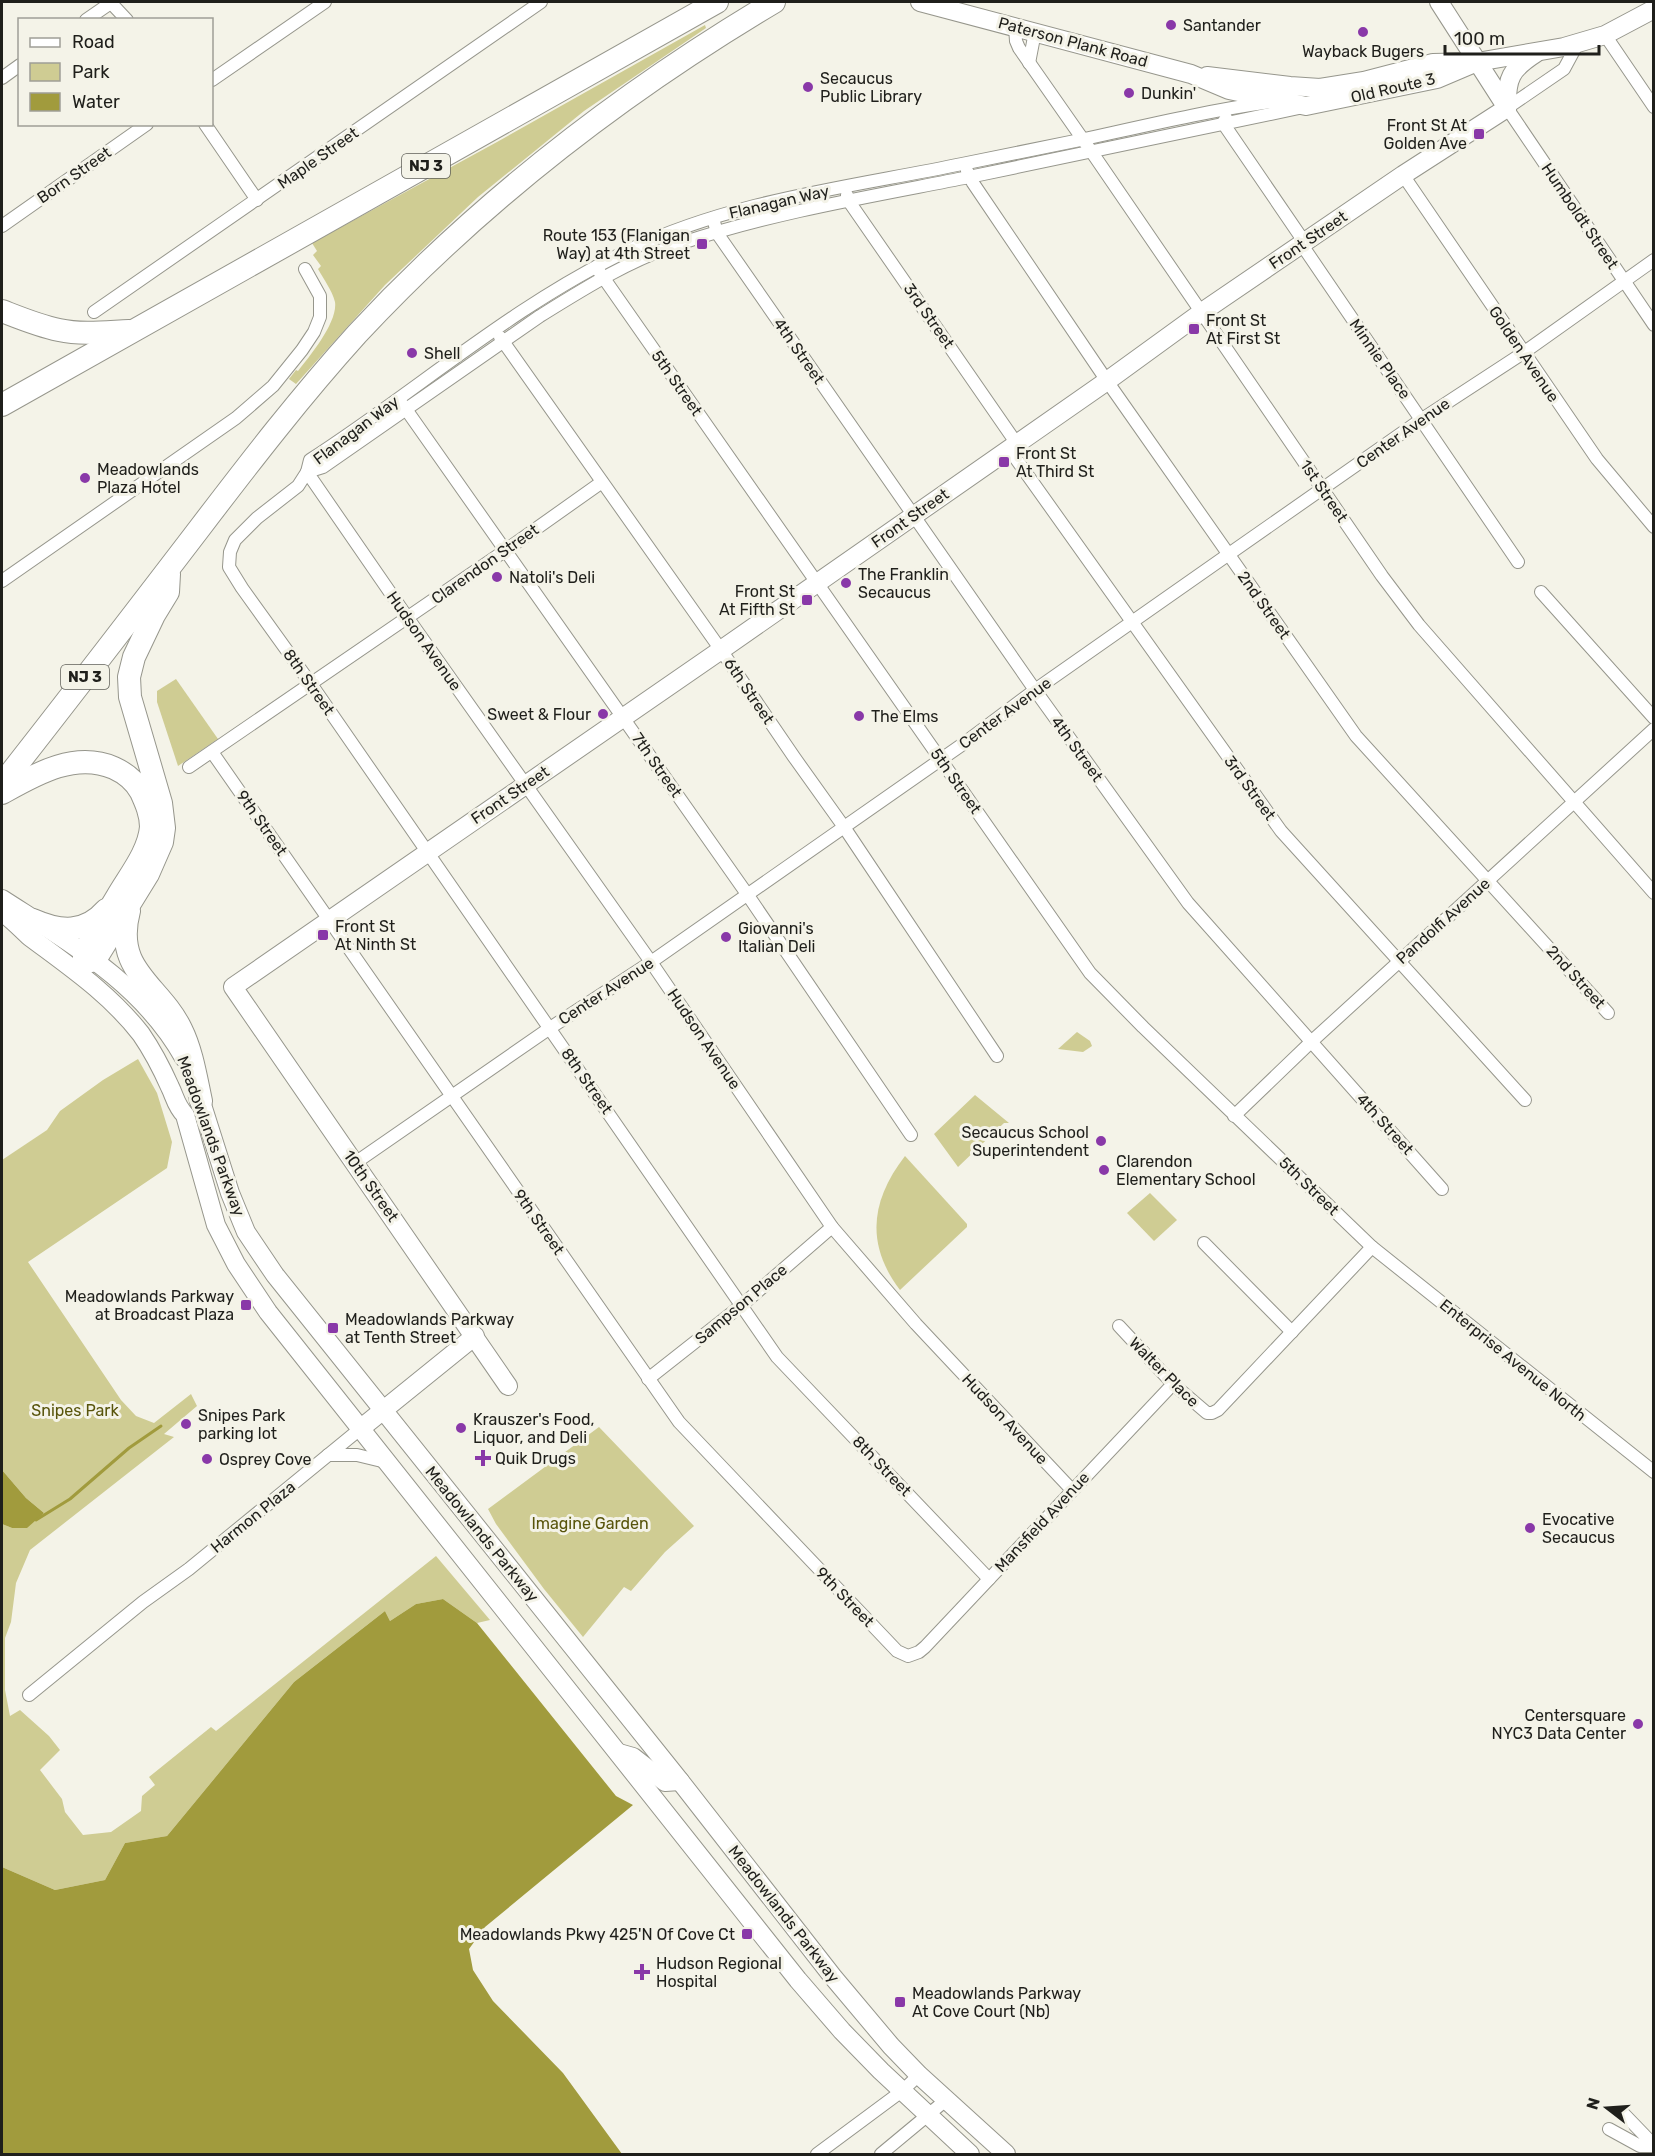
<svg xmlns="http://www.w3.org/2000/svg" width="1655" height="2156" font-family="Rubik,sans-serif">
	<rect width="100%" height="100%" fill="#f4f3e8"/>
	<!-- green -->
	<g fill="#cfcc93">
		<path d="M705 25 706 28 584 111 478 197 385 285 296 384 289 379 296 370 298 371C310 356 338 322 335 302 332 290 324 280 318 269L321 266 313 255 317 251 312 243 497 142Z"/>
		<polygon points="176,679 218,739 178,766 157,702 157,691"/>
		<polygon points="1077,1032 1090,1041 1092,1046 1083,1052 1058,1049"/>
		<polygon points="138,1059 157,1093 172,1142 167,1168 28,1262 121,1400 136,1416 154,1423 191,1394 197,1406 164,1434 174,1437 30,1550 16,1583 11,1622 5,1638 5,1690 10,1716 20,1710 49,1736 60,1750 40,1770 62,1799 65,1812 83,1835 111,1832 141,1811 142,1796 155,1785 149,1777 211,1727 216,1731 436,1556 490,1620 477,1623 443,1599 416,1604 390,1621 385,1611 294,1682 167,1836 125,1843 105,1880 55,1890 2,1867 2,1524 12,1528 44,1513 26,1498 2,1470 2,1160 47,1130 60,1111 103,1080"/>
		<polygon points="975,1095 1009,1123 1004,1123 958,1167 934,1134"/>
		<path d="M905 1156 967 1224V1227L900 1290C865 1244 871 1200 905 1156Z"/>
		<polygon points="1150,1193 1177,1220 1154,1241 1127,1213"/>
		<polygon points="599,1427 694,1526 665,1552 631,1591 624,1587 583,1637 544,1589 496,1524 488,1509"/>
	</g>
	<!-- water -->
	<g fill="#a19b3d">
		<polygon points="2,1470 26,1498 44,1513 27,1528 12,1528 2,1524"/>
		<polygon points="443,1599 477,1623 616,1796 633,1805 485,1927 469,1949 473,1970 493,2001 563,2073 622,2154 2,2154 2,1867 55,1890 105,1880 125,1843 167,1836 294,1682 385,1611 390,1621 416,1604"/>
	</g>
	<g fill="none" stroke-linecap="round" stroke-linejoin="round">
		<!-- stream -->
		<polyline stroke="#a19b3d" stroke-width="3" points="36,1520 70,1499 129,1448 161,1426"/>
		<defs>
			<g id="street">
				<polyline points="110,2 127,20"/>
				<polyline points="86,20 112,2"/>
				<polyline points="1015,27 1016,41 1019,48 1091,151 1382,576 1419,625 1654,893"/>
				<polyline points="1605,35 1654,107"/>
				<polyline points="1578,43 1564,69 1507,108 1654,325"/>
				<polyline points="1029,63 1035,32"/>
				<polyline points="2,78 20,65"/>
				<polyline points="212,80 325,2"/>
				<polyline points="1226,118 1223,123 1305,243"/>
				<polyline points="205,124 257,200"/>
				<polyline points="967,171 973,183 1107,381 1356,736 1608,1013"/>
				<polyline points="1403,175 1597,459 1654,527"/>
				<polyline points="847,195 848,200 1017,444"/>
				<polyline points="713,218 717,233 1035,690 1188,903 1442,1189"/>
				<polyline points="2,226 147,124"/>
				<polyline points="1302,245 1518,562"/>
				<polyline points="596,267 1090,973 1143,1027 1372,1247 1654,1472"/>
				<polyline points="94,312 541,2"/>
				<polyline points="500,337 721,650 794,757 844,827 997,1056"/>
				<polyline points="403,405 747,894 911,1135"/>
				<polyline points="1009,449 1281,831 1525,1100"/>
				<polyline points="307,472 407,617 651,962 832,1227 916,1324 1072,1490"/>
				<path d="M307 472 323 467 540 316C585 288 631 259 682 243 775 212 873 196 969 177 1079 155 1189 130 1299 108"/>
				<polyline points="2,581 236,418 273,386 302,350 314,332 320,317 320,296 305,269"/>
				<polyline points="1541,592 1654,718"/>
				<polyline points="212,752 679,1422 897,1651 908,1656 919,1652 925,1647 1173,1384"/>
				<polyline points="189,767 506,550 602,482"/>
				<polyline points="1234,1116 1311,1042 1654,729"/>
				<polyline points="355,1163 550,1028 651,962 963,744 1035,690 1229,554 1422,419 1523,353 1654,260"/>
				<polyline points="1204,1243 1292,1332"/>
				<polyline points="1119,1326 1173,1384 1207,1413 1212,1413 1218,1410 1372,1247"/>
				<polyline points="648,1379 742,1305 832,1227"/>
				<polyline points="328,1455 357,1455 386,1462"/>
				<path d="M989 1579 777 1357 311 684 242 588 229 567 230 552 235 540 257 518 298 486 307 472 310 460C417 391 513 305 629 250 733 200 851 187 962 164 1002 156 1041 148 1080 140 1144 126 1206 111 1270 102"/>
				<polyline points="29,1695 143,1602 189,1569 360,1429"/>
				<polyline points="1609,2129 1640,2146 1652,2146 1649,2140 1622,2112"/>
				<polyline points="817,2154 902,2091 919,2075"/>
				<polyline points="881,2154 946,2100"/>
			</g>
			<g id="secondary">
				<polyline points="920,2 1191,74 1229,90 1306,106 1437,79 1477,62"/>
				<polyline points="1439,2 1507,108"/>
				<polyline points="1207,76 1290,86 1320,88 1364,81 1433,63 1477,62 1564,47 1605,35 1654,9"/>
				<path d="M1507 108C1506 78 1511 69 1536 53"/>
				<path d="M2 899C70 943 143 984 184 1058"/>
				<path d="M3 913C13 920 21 929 30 937 70 967 110 994 141 1034 152 1050 162 1069 170 1087 175 1097 176 1106 185 1115L216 1225 236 1264 268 1312 798 1980 842 2031 881 2071 970 2154"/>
				<polyline points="197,1089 230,1193 246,1232 275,1275 676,1776 833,1977 891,2046 919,2075 1006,2154"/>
				<polyline points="508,1386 233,987 721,650 1107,381 1202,312 1403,175 1507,108"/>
				<polyline points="360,1429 475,1336"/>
				<polyline points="619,1753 633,1757 665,1782 680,1781"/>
			</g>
			<g id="highway">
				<path d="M2 311C20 318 39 326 59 330 82 335 106 332 129 331"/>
				<polyline points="2,405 717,2"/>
				<path d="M2 784C68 700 134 614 199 529 250 462 301 396 357 334 479 203 621 93 774 2"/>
				<path d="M2 793C36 774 75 751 114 768 125 773 135 781 141 792 146 803 151 814 151 827 149 852 129 876 117 897 106 915 95 934 84 952V963L95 960 148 874 162 842 164 828 161 803 130 697 129 677 134 657 154 615 168 592 169 574"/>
				<path d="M129 911C113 971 159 984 181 1029 192 1051 196 1078 201 1101"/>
				<path d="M33 920C60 932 85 934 106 910"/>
			</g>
		</defs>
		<!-- street casing -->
		<use href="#street" stroke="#96968c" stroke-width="14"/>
		<!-- secondary casing -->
		<use href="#secondary" stroke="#96968c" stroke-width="20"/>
		<!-- highway casing -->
		<use href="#highway" stroke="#96968c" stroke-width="24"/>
		<!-- street -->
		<use href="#street" stroke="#fff" stroke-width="12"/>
		<!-- secondary -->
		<use href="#secondary" stroke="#fff" stroke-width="18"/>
		<!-- highway -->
		<use href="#highway" stroke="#fff" stroke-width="22"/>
	</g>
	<!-- markers -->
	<g fill="#8938a8" stroke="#f4f3e8" stroke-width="2">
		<circle cx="1171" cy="25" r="6"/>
		<circle cx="1363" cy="32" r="6"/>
		<circle cx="808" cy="87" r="6"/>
		<circle cx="1129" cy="93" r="6"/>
		<rect x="1473" y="128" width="12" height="12" rx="3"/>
		<rect x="696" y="238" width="12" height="12" rx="3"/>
		<rect x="1188" y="323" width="12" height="12" rx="3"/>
		<circle cx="412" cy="353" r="6"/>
		<rect x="998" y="456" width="12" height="12" rx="3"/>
		<circle cx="85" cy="478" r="6"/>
		<circle cx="497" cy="577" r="6"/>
		<circle cx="846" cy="583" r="6"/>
		<rect x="801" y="594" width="12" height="12" rx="3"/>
		<circle cx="603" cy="714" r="6"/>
		<circle cx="859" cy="716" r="6"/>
		<rect x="317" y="929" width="12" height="12" rx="3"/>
		<circle cx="726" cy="937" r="6"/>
		<circle cx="1101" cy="1141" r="6"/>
		<circle cx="1104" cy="1170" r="6"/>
		<rect x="240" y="1299" width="12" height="12" rx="3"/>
		<rect x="327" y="1322" width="12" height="12" rx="3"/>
		<circle cx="186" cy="1424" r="6"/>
		<circle cx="461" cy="1428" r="6"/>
		<path d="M480 1449h6v6h6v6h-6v6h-6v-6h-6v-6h6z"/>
		<circle cx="207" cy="1459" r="6"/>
		<circle cx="1530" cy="1528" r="6"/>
		<circle cx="1638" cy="1724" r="6"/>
		<rect x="741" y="1928" width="12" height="12" rx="3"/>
		<path d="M639 1963h6v6h6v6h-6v6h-6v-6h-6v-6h6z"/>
		<rect x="894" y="1996" width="12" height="12" rx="3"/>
	</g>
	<g text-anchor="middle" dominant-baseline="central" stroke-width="6" stroke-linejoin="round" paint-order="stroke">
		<!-- shield labels -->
		<g fill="#f4f3e8" stroke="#5f5f58" stroke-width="1.5">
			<rect x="402" y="154" width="48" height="24" rx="4.5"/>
			<rect x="61" y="665" width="48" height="24" rx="4.5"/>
		</g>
		<g font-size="15" font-weight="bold" fill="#1f1f1b">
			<text x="426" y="166">NJ 3</text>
			<text x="85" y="677">NJ 3</text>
		</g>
		<!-- poi labels -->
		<g font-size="16" fill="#1f1f1b" stroke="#f4f3e8" text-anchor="start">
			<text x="1183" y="25">Santander</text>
			<text x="1363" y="51" text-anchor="middle">Wayback Bugers</text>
			<text x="820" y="78">Secaucus<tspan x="820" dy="18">Public Library</tspan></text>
			<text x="1141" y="93">Dunkin'</text>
			<text x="1467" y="125" text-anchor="end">Front St At<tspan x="1467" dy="18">Golden Ave</tspan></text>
			<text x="690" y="235" text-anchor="end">Route 153 (Flanigan<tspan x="690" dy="18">Way) at 4th Street</tspan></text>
			<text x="1206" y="320">Front St<tspan x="1206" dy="18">At First St</tspan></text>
			<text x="424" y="353">Shell</text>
			<text x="1016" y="453">Front St<tspan x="1016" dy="18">At Third St</tspan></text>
			<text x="97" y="469">Meadowlands<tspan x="97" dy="18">Plaza Hotel</tspan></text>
			<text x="858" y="574">The Franklin<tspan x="858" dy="18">Secaucus</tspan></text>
			<text x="509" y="577">Natoli's Deli</text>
			<text x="795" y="591" text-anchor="end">Front St<tspan x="795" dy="18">At Fifth St</tspan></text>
			<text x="591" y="714" text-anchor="end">Sweet &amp; Flour</text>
			<text x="871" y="716">The Elms</text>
			<text x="335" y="926">Front St<tspan x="335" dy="18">At Ninth St</tspan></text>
			<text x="738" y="928">Giovanni's<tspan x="738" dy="18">Italian Deli</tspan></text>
			<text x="1089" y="1132" text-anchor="end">Secaucus School<tspan x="1089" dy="18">Superintendent</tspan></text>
			<text x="1116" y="1161">Clarendon<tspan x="1116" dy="18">Elementary School</tspan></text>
			<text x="234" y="1296" text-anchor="end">Meadowlands Parkway<tspan x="234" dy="18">at Broadcast Plaza</tspan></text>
			<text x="345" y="1319">Meadowlands Parkway<tspan x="345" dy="18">at Tenth Street</tspan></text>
			<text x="198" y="1415">Snipes Park<tspan x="198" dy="18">parking lot</tspan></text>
			<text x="473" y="1419">Krauszer's Food,<tspan x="473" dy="18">Liquor, and Deli</tspan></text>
			<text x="495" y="1458">Quik Drugs</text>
			<text x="219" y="1459">Osprey Cove</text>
			<text x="1542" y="1519">Evocative<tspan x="1542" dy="18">Secaucus</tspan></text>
			<text x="1626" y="1715" text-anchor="end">Centersquare<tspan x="1626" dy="18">NYC3 Data Center</tspan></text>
			<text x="735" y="1934" text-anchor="end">Meadowlands Pkwy 425'N Of Cove Ct</text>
			<text x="656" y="1963">Hudson Regional<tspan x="656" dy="18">Hospital</tspan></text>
			<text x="912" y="1993">Meadowlands Parkway<tspan x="912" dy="18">At Cove Court (Nb)</tspan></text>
		</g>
		<!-- street labels -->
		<g font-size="16" fill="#1f1f1b" stroke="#f4f3e8">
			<text transform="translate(1073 42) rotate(15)">Paterson Plank Road</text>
			<text transform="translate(1393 88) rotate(-13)">Old Route 3</text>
			<text transform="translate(318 158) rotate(-35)">Maple Street</text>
			<text transform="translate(74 175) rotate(-35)">Born Street</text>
			<text transform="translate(779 202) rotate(-13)">Flanagan Way</text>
			<text transform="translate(1580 216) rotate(56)">Humboldt Street</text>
			<text transform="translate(1308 240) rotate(-34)">Front Street</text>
			<text transform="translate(929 316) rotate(55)">3rd Street</text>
			<text transform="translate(799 351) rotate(55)">4th Street</text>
			<text transform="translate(1524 354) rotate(56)">Golden Avenue</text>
			<text transform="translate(1380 359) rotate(55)">Minnie Place</text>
			<text transform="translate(677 383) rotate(55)">5th Street</text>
			<text transform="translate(356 430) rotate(-37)">Flanagan Way</text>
			<text transform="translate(1403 433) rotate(-35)">Center Avenue</text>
			<text transform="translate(1324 491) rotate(56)">1st Street</text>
			<text transform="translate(910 518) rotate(-35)">Front Street</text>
			<text transform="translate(485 564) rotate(-35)">Clarendon Street</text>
			<text transform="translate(1264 605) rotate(55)">2nd Street</text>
			<text transform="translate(424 641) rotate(55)">Hudson Avenue</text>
			<text transform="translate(309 682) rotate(55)">8th Street</text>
			<text transform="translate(749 691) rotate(56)">6th Street</text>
			<text transform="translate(1005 713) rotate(-36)">Center Avenue</text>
			<text transform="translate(1077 749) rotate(54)">4th Street</text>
			<text transform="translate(657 765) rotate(55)">7th Street</text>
			<text transform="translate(956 781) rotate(55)">5th Street</text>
			<text transform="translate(1250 788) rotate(54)">3rd Street</text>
			<text transform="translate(510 795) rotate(-34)">Front Street</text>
			<text transform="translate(262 823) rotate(55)">9th Street</text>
			<text transform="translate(1443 921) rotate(-42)">Pandolfi Avenue</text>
			<text transform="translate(1576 977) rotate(48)">2nd Street</text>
			<text transform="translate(606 991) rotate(-33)">Center Avenue</text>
			<text transform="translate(704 1039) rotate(56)">Hudson Avenue</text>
			<text transform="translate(587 1081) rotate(55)">8th Street</text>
			<text transform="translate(1385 1124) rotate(48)">4th Street</text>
			<text transform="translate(211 1136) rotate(70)">Meadowlands Parkway</text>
			<text transform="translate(371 1186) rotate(55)">10th Street</text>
			<text transform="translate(1309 1186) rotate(44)">5th Street</text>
			<text transform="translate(539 1222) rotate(55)">9th Street</text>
			<text transform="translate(741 1304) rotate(-40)">Sampson Place</text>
			<text transform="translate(1513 1360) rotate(39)">Enterprise Avenue North</text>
			<text transform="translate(1164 1372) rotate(45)">Walter Place</text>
			<text transform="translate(1005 1419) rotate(47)">Hudson Avenue</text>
			<text transform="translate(882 1466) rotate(46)">8th Street</text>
			<text transform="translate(253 1517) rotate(-39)">Harmon Plaza</text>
			<text transform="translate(1042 1522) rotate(-47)">Mansfield Avenue</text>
			<text transform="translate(482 1534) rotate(51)">Meadowlands Parkway</text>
			<text transform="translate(845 1597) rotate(46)">9th Street</text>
			<text transform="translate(784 1914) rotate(52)">Meadowlands Parkway</text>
		</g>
		<!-- park labels -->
		<g font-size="16" fill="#58540b" stroke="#f4f3e8">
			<text x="75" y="1410">Snipes Park</text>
			<text x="590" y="1523">Imagine Garden</text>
		</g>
	</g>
	<!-- border -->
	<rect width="1655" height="2156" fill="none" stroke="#1f1f1b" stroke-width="6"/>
	<!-- legend -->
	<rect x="18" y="18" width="195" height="108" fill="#f4f3e8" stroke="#9f9e96" stroke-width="1.5"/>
	<rect x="30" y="38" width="30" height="9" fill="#ffffff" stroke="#9f9e96" stroke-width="1.5"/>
	<text x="72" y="48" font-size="18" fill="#1f1f1b">Road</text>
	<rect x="30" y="63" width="30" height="18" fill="#cfcc93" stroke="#9f9e96" stroke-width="1.5"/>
	<text x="72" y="78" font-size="18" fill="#1f1f1b">Park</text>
	<rect x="30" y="93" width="30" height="18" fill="#a19b3d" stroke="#9f9e96" stroke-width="1.5"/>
	<text x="72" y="108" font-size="18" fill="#1f1f1b">Water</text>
	<!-- north arrow -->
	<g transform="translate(1607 2108) rotate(287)" stroke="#f4f3e8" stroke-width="4.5" paint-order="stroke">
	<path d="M0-4.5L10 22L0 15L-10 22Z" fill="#1f1f1b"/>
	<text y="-9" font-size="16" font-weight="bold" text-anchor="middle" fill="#1f1f1b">N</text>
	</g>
	<!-- scale -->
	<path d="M1445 45v9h154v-9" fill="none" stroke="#1f1f1b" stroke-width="3"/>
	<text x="1454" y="45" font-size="18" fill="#1f1f1b" stroke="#f4f3e8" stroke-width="4.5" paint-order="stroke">100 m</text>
</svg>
